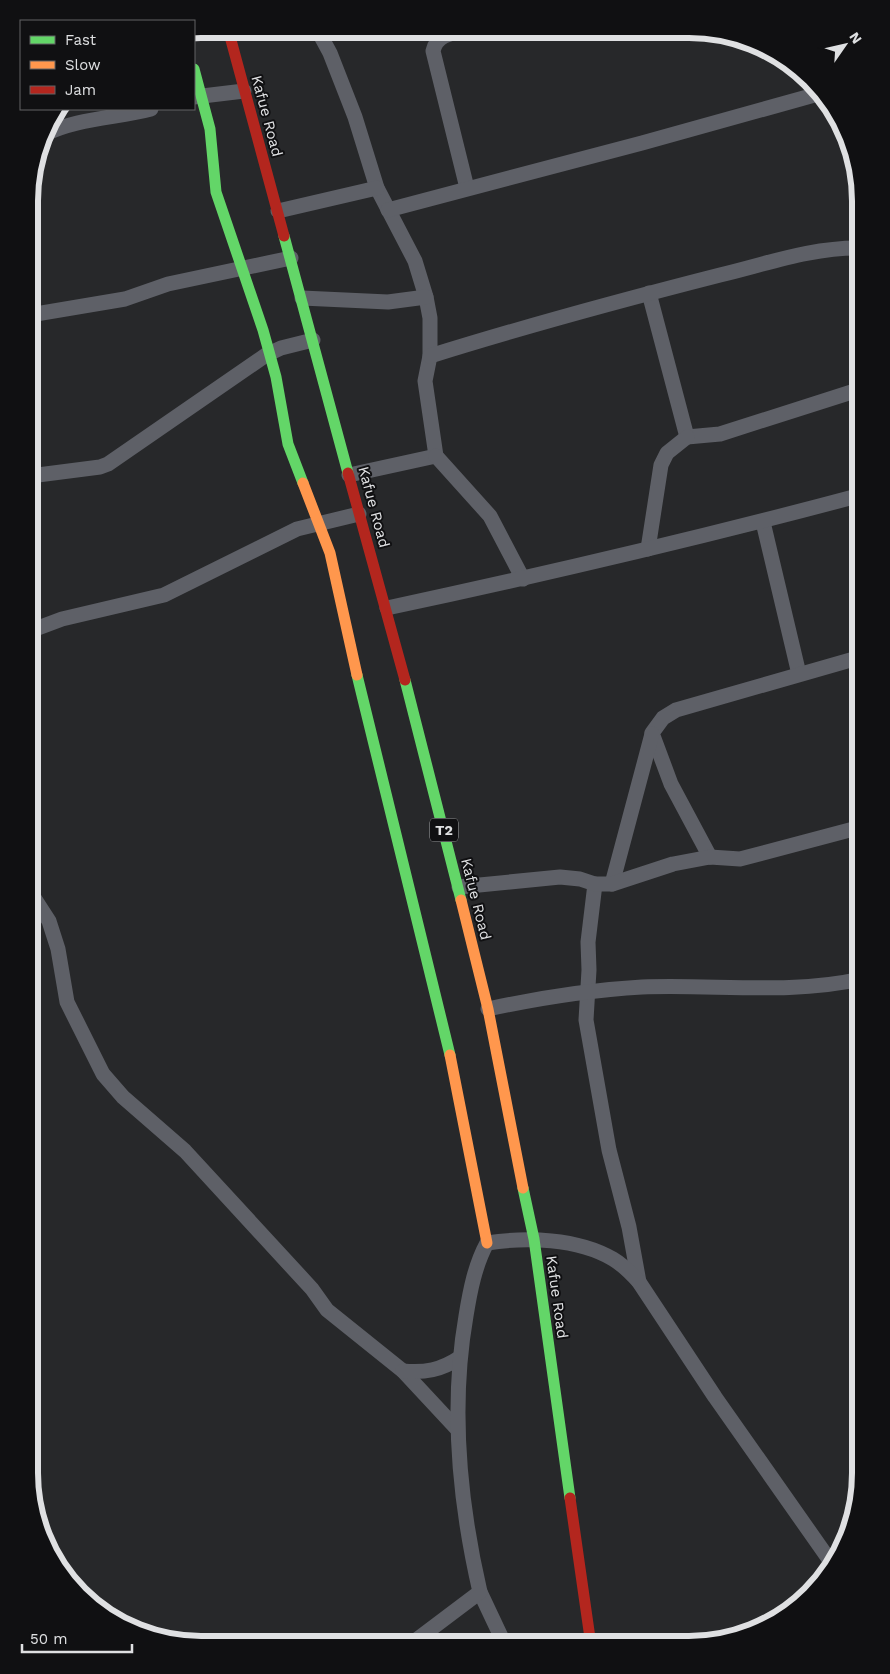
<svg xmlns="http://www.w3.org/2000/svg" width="890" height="1674" font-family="'Work Sans',sans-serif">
	<rect width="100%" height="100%" fill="#27282a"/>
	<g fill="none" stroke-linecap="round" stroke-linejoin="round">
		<!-- street -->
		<g stroke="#5e6067" stroke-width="15">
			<polyline points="317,29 330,53 355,117 377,188 415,261 426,297 430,318 430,356 425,381 436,456 349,475"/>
			<polyline points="194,97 244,91"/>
			<path d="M43 135C77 118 116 118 151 109"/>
			<path d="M467 188 433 51C437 33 455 33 470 30"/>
			<polyline points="388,210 642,143 818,94"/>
			<polyline points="278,211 377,188"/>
			<polyline points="649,293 687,437 720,434 861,389"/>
			<polyline points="302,298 388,302 426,297"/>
			<polyline points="30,315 125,299 168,284 291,258"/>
			<path d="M430 356C526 326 622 300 720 275 766 264 813 247 861 248"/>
			<polyline points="436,456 490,516 523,579"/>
			<polyline points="30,476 100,467 108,464 266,355 281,348 313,340"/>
			<polyline points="763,522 799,674"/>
			<polyline points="648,549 661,465 667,453 687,437"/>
			<path d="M387 608C546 574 704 537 861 495"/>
			<polyline points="30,631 62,619 164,595 297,529 359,514"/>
			<polyline points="710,857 671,784 652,733 663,718 676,710 861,657"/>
			<polyline points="595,884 588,942 589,970 586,1020 609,1150 629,1227 639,1282"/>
			<polyline points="612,884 652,734"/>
			<polyline points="459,887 560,877 580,879 595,884 612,884 673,864 710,857 740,859 861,827"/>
			<polyline points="29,890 49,921 58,949 67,1002 103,1074 123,1097 185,1151 312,1289 327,1310 403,1371 457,1429"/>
			<path d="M488 1009C539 998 589 990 642 987 715 984 789 995 861 979"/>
			<path d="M403 1371C425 1373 441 1370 459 1358"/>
			<polyline points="480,1592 505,1645"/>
			<path d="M411 1644 480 1592C459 1501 450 1408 466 1316 470 1291 475 1265 487 1243 526 1237 577 1238 613 1259 623 1265 631 1273 639 1282L715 1397 833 1565"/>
		</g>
		<!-- fast -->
		<g stroke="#63d668" stroke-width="11">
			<polyline points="194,69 210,129 216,192 263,330 276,377 288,444 303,483"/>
			<polyline points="284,236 348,473"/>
			<polyline points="357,675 450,1055"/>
			<polyline points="405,680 461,900"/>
			<polyline points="523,1188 534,1239 570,1498"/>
		</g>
		<!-- slow -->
		<g stroke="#ff974d" stroke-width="11">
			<polyline points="303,483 330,553 357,675"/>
			<polyline points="461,900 488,1009 523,1188"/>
			<polyline points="450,1055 487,1243"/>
		</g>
		<!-- jam -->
		<g stroke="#b3261e" stroke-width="11">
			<polyline points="228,29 284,236"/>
			<polyline points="348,473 405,680"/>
			<polyline points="570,1498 591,1645"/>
		</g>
	</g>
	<g text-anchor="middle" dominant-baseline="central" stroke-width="4" stroke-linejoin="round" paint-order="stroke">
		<!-- shield labels -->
		<rect fill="#101012" stroke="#a1a2a4" stroke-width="1" x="430" y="818.5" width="28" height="23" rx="4"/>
		<g font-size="14" font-weight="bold" fill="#dfe0e2">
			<text x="444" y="830">T2</text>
		</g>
		<!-- street labels -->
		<g font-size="15" fill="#dfe0e2" stroke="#101012">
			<text transform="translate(267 116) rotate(75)">Kafue Road</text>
			<text transform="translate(374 507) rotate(75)">Kafue Road</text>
			<text transform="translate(476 899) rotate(76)">Kafue Road</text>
			<text transform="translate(557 1297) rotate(82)">Kafue Road</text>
		</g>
	</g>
	<!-- crop -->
	<path d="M0 0H890V1674H0ZM201 38H689A163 163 0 0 1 852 201V1473A163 163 0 0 1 689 1636H201A163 163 0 0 1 38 1473V201A163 163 0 0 1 201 38Z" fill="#101012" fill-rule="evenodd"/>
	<path fill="none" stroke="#dfe0e2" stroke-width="6" d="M201 38H689A163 163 0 0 1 852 201V1473A163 163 0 0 1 689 1636H201A163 163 0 0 1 38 1473V201A163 163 0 0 1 201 38Z"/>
	<!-- legend -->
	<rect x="20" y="20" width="175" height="90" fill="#101012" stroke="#636365"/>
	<rect x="30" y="36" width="25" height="8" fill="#63d668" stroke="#636365"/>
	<text x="65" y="45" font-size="15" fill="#dfe0e2">Fast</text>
	<rect x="30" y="61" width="25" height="8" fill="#ff974d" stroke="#636365"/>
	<text x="65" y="70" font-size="15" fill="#dfe0e2">Slow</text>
	<rect x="30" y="86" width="25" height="8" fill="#b3261e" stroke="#636365"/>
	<text x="65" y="95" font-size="15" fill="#dfe0e2">Jam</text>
	<!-- north arrow -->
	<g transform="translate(845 45) rotate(56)" stroke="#101012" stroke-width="4" paint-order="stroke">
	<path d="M0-4L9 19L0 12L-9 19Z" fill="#dfe0e2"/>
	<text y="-8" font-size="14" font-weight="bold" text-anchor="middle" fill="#dfe0e2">N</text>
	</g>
	<!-- scale -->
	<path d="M22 1644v8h110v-8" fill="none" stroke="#dfe0e2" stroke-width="2.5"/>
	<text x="30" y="1644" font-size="15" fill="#dfe0e2" stroke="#101012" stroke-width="4" paint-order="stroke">50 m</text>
</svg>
